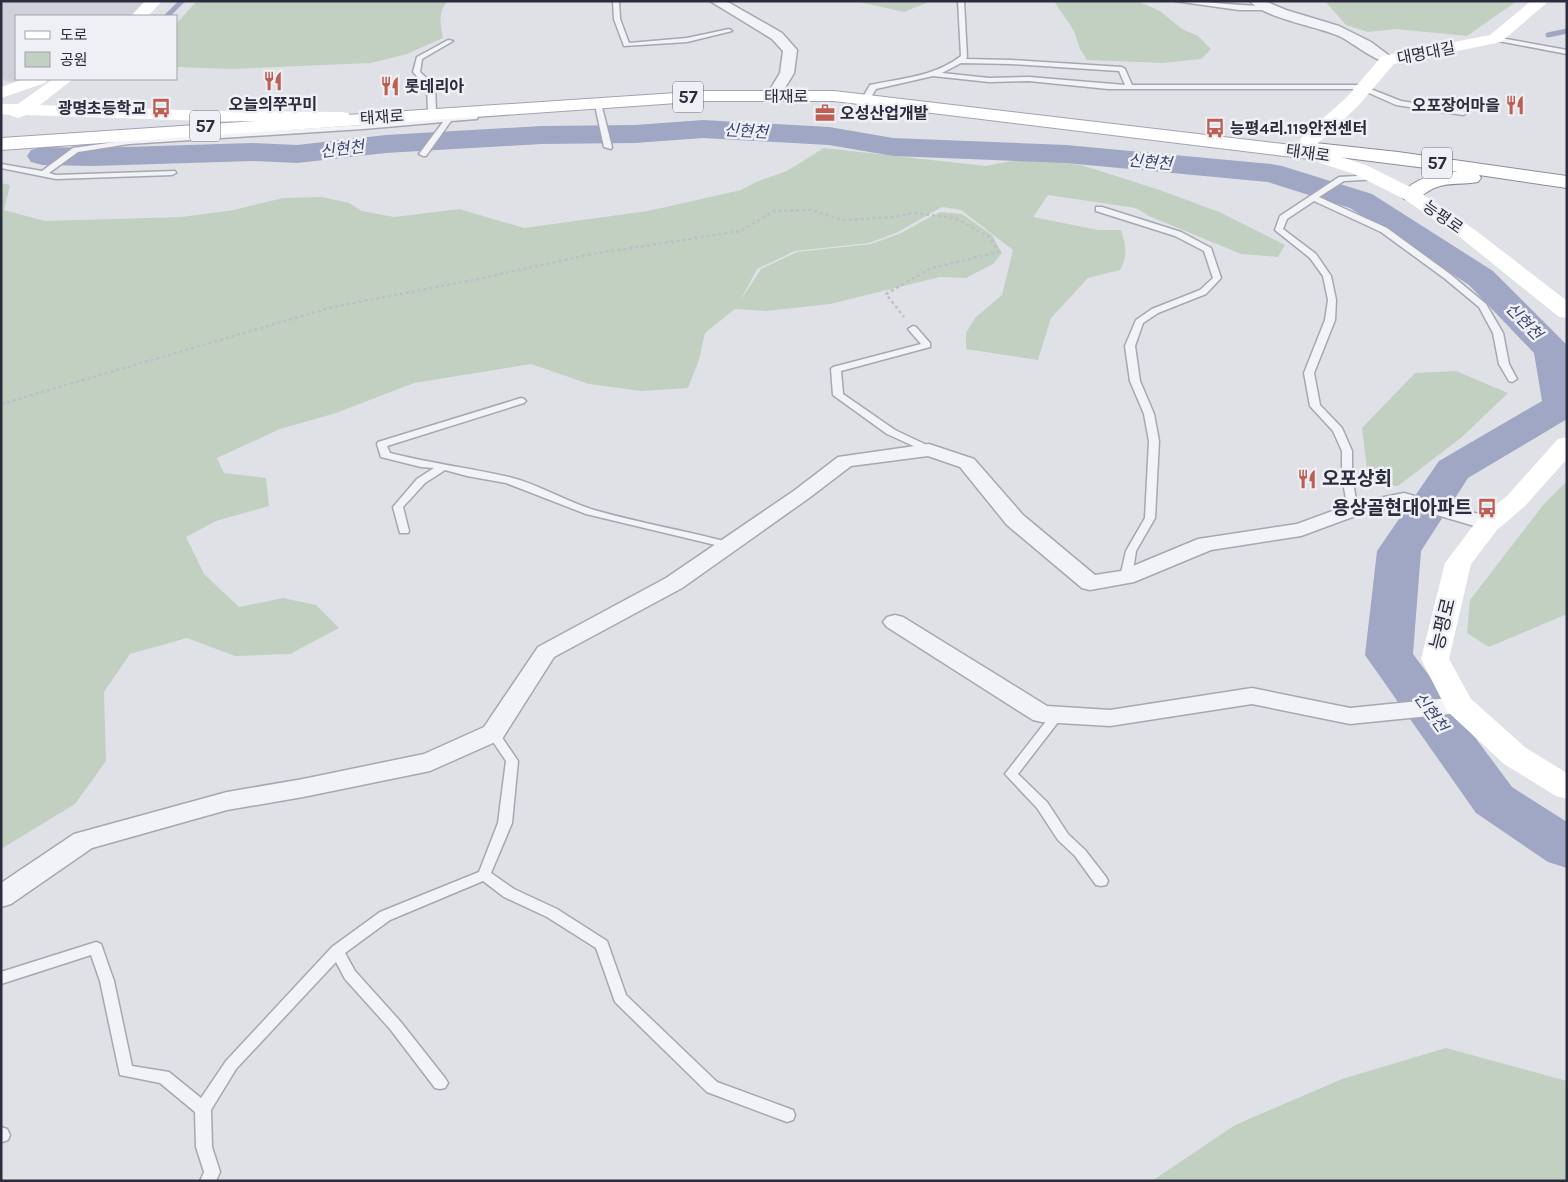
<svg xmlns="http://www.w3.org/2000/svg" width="1568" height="1182" font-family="Karla,'Noto Sans KR',sans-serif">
	<rect width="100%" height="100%" fill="#e0e1e7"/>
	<!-- built -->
	<polygon fill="#cfd0d9" points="10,1 148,1 132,16 16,16 16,79 24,79 11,82 5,81 1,76 1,4"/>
	<!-- green -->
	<g fill="#c2d0c2">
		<path d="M197 1H448C437 12 441 24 443 38L407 54 371 63 233 69 176 67V24Z"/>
		<polygon points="854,1 931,1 904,12"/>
		<polygon points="1054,1 1137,1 1160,11 1182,29 1198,36 1211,49 1201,59 1163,63 1087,60 1080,49 1074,31"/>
		<polygon points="1325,1 1517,1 1467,36 1396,29 1368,32 1346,25"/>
		<path d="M824 148 986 166 1027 158 1081 165 1157 189 1219 212 1285 245 1278 257 1241 254 1149 216 1136 208 1048 195 1033 217 1098 230H1121C1126 244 1128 257 1120 270L1088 278 1051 318 1038 360 966 349V333L975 318 1002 295 1013 250 961 210 942 207 896 233 869 243 795 251 757 269 740 301 761 269 797 252 871 244 899 234 940 212 962 214 992 235 1002 253 993 264 966 278 940 277 830 304 766 311 735 309 705 333 699 360 688 388 641 391 589 384 531 364 414 383 336 413 280 429 217 458 224 473 266 478 269 506 216 521 186 537 204 574 239 607 283 598 316 605 339 628 290 654 235 656 187 638 130 654 104 692 106 761 75 804 1 849V183L10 185 4 210 45 221 181 217 234 210 283 198 322 197 349 203 362 211 394 217 459 209 524 228 648 211 741 190 756 182 787 171Z"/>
		<polygon points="1456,371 1508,393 1462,437 1398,486 1369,485 1362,428 1415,373"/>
		<polygon points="1567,481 1567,614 1489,647 1467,633 1470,600 1544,504"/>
		<polygon points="1446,1048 1567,1081 1567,1181 1152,1181 1235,1125 1342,1079"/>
	</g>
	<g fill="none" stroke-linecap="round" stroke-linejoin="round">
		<!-- stream -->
		<g stroke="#9fa7c4" stroke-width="5">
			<polyline points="167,16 182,1"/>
			<polyline points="1548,35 1567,31"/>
		</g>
		<!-- river -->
		<polygon fill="#9fa7c4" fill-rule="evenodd" points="703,120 829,127 893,138 1066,145 1271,164 1282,166 1372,194 1493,271 1567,345 1567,419 1468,478 1421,551 1413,654 1512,787 1567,822 1567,868 1548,862 1476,813 1365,655 1377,551 1439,461 1542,401 1534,353 1469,285 1350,208 1268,182 1066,163 893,156 829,145 703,138 635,143 542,144 386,153 297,163 252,161 93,166 42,165 31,162 27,156 31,150 42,147 93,148 252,143 297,145 386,135 542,126 635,125"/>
		<defs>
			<g id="lane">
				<polygon points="613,1 619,1 620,19 629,43 687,38 729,29 732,31 687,42 624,46 614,19"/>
				<path d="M958 1H964L967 57 966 59 1011 60 1122 67 1125 69 1132 85H1368V88L1401 101 1463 111 1467 113 1463 115 1396 105 1360 89H1108L1029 81 989 82 933 76 876 89 870 99H864L863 97 870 85C902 78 934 77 961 56ZM961 63 1011 64 1119 71 1125 85 1029 77 989 78 942 73Z"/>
				<path d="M1175 1C1206 1 1237 6 1268 6L1271 8 1268 10H1239Z"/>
				<polygon points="1495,37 1567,50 1567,54 1493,40 1493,38"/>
				<polygon points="448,40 453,41 422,59 420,72 435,86 436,111 432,113 428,111 427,87 413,72 417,57"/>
				<polygon points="594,101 601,103 612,147 611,149 604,147"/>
				<polygon points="474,115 478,117 477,119 451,121 426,156 423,156 419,154 443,122 363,129 129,144 78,152 49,173 56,175 175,171 176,173 172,175 56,179 1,168 1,164 42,171 73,148 129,140 363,125"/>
				<polygon points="1376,175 1379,175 1379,179 1344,181 1319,197 1387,228 1450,274 1486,304 1503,333 1509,364 1517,379 1512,382 1509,381 1499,364 1493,333 1479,307 1444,278 1381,232 1314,201 1287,219 1283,229 1316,254 1331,276 1336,300 1335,320 1314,373 1320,405 1342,428 1352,451 1352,477 1358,510 1353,513 1348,510 1342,477 1342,451 1333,431 1310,406 1304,373 1325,320 1328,300 1323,276 1310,258 1275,230 1280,216 1339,177"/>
				<polygon points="1096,207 1102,207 1181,232 1211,248 1221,278 1206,294 1158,313 1143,323 1135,346 1140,381 1154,414 1159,441 1155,518 1136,551 1132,577 1126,580 1120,577 1126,551 1145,518 1149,441 1144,414 1130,381 1125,346 1136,320 1152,309 1200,290 1213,278 1204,251 1175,236 1096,211"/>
				<polygon points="913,326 916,327 930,343 930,347 841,371 843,394 895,430 933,448 934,450 929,453 887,434 833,395 831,369 833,367 921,344 908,329"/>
				<path d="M521 398 524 399 526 401 524 403 387 446 390 453C429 463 469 468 509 477 538 484 565 501 594 510 640 523 686 531 732 543L733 545 732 547 728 548 586 514 506 483 467 476 445 470 425 483 403 507 409 531 408 533H400L393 507 417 479 434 468 421 467 381 457 377 444 378 442Z"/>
				<polygon points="1058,710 1062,711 1064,714 1062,717 1018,774 1047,802 1068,834 1085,850 1106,877 1108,881 1106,885 1101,886 1096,885 1075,856 1058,840 1037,808 1005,774 1054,711"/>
				<polygon points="493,729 497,730 518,761 512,823 491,873 514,889 557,909 607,941 626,995 717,1082 793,1110 795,1115 793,1120 787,1122 707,1092 615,1002 596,948 547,917 504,897 483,881 390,920 345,953 355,971 400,1021 445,1078 448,1083 445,1088 440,1089 435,1088 390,1029 345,979 336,962 236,1069 211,1110 212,1147 220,1172 216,1181 200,1181 204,1172 196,1147 195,1112 160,1083 120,1075 100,981 91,955 1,984 1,972 96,942 101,944 114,981 132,1066 169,1072 201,1098 226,1061 332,947 380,912 479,872 498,823 506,761 487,733 489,730"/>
				<polygon points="1,1127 7,1129 10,1135 8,1140 2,1142"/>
			</g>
			<g id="street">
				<polygon points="710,1 726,1 782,33 797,50 794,73 780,96 770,96 768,93 780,73 783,51 772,39"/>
				<path d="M1250 1H1265L1286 10 1339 26 1371 42 1395 60 1393 63C1381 66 1352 42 1339 36 1316 26 1264 18 1250 1Z"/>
				<polygon points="929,444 974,459 1023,515 1095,575 1121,571 1198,539 1297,524 1354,503 1404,493 1496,519 1499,524 1496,529 1488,530 1403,505 1366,512 1301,536 1211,550 1134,582 1090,590 1082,588 1007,525 960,467 928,456 851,466 809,498 682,588 554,657 502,739 430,771 303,797 227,810 92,848 11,904 1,907 1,883 74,834 227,792 303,779 424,754 484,727 538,647 666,578 795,490 838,457"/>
				<polygon points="895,615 903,617 1047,706 1110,710 1252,688 1350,708 1459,697 1468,699 1471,705 1468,711 1459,713 1350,724 1252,704 1110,726 1042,722 1033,720 887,627 883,622 887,617"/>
			</g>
			<polygon id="primary" points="706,91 834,91 1309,147 1316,149 1318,153 1316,157 1309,159 834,101 706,101 1,150 1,138"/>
			<path id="highway" d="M1306 142 1398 152 1567 176V188L1479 175 1481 178 1478 182C1464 185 1450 182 1437 187 1424 191 1419 203 1404 199L1401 195C1413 178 1439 172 1458 172L1299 152 1297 148 1299 144Z"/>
		</defs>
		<!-- lane casing -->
		<use href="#lane" stroke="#a6a7b1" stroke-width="3"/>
		<!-- street casing -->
		<use href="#street" stroke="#a6a7b1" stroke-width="3"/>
		<!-- primary casing -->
		<use href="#primary" stroke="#a1a3b2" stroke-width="2"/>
		<!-- highway casing -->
		<use href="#highway" stroke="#898c9c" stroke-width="2"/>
		<!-- path -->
		<polyline stroke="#bebfc6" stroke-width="2.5" stroke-dasharray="3 3" stroke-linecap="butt" points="1,404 333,307 478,279 592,254 741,231 773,211 812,210 843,220 894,217 912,213 955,218 991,238 998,252 929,269 886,294 904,317"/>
		<!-- lane -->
		<use href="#lane" fill="#f2f3f6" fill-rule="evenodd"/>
		<!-- street -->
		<use href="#street" fill="#f2f3f6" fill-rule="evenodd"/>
		<!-- secondary -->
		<g fill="#fff" fill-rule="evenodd">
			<polygon points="145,1 162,1 148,16 131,16"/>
			<polygon points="1531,1 1549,1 1501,42 1394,64 1358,106 1317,144 1315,148 1368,166 1418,191 1475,230 1567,301 1567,318 1559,317 1461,238 1404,199 1354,174 1302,157 1297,148 1301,138 1346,98 1382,56 1490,35"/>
			<polygon points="24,79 48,79 45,83 1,98 1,87"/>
			<polygon points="53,79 73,79 40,105 210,111 342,112 348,113 351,117 348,121 342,122 210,121 26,115 18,118 10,115 1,114 1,104 18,104"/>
			<polygon points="1567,437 1567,459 1525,506 1497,530 1471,564 1449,659 1471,699 1526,748 1567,773 1567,799 1556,796 1504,764 1448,712 1421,659 1445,563 1479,518 1507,496 1558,439"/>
		</g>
		<!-- primary -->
		<use href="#primary" fill="#fff" fill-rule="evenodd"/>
		<!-- highway -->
		<use href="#highway" fill="#fff" fill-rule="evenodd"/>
	</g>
	<!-- icons -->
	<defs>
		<symbol id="restaurant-bare" viewBox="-9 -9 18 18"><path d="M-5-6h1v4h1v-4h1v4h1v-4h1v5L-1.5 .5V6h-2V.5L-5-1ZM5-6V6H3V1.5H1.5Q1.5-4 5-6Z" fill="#bf5f53" stroke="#eff0f5" stroke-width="2.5" paint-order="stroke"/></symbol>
		<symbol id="bus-bare" viewBox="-9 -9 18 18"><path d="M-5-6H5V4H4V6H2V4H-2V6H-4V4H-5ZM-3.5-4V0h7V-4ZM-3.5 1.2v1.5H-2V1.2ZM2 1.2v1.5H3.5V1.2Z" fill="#bf5f53" stroke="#eff0f5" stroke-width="2.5" paint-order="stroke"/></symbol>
		<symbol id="office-bare" viewBox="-9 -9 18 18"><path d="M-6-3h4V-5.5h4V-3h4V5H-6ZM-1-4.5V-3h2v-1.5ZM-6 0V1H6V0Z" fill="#bf5f53" stroke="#eff0f5" stroke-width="2.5" paint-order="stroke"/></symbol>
	</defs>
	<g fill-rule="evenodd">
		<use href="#restaurant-bare" x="259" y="67" width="28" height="28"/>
		<use href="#restaurant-bare" x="376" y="72" width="28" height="28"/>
		<use href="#restaurant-bare" x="1501" y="91" width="28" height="28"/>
		<use href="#bus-bare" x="147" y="94" width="28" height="28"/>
		<use href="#office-bare" x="811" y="99" width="28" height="28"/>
		<use href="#bus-bare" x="1201" y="114" width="28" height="28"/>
		<use href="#restaurant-bare" x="1293" y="465" width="28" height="28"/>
		<use href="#bus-bare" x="1473" y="494" width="28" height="28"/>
	</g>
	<g text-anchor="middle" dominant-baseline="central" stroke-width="5" stroke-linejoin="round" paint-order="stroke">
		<!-- far-street labels -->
		<g font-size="16" fill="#2b2c3d" stroke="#eff0f5">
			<text transform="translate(1426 53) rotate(-11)">대명대길</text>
			<text x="786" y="96">태재로</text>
			<text transform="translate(382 117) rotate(-4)">태재로</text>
			<text transform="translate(1308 153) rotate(8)">태재로</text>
			<text transform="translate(1443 217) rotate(35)">능평로</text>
		</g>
		<!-- far-poi labels -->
		<g font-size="16" font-weight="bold" fill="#2b2c3d" stroke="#eff0f5" text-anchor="start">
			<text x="405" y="86">롯데리아</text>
			<text x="273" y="104" text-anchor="middle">오늘의쭈꾸미</text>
			<text x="1500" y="105" text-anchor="end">오포장어마을</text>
			<text x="146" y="108" text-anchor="end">광명초등학교</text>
			<text x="840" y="113">오성산업개발</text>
			<text x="1230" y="128">능평4리.119안전센터</text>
		</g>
		<!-- far-water labels -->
		<g font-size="16" font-style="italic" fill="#39436c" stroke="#eff0f5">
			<text transform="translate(746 131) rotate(3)">신현천</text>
			<text transform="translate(342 149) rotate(-7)">신현천</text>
			<text transform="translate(1150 162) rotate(5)">신현천</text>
			<text transform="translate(1524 321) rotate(46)">신현천</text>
			<text transform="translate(1431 712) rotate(54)">신현천</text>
		</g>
		<!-- shield labels -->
		<g fill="#eff0f5" stroke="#666774" stroke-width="1">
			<rect x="673" y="81.5" width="30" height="31" rx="4"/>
			<rect x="190" y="110.5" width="30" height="31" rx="4"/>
			<rect x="1422" y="147.5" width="30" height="31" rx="4"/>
		</g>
		<g font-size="18" font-weight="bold" fill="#2b2c3d">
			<text x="688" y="97">57</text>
			<text x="205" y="126">57</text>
			<text x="1437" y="163">57</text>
		</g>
		<!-- poi labels -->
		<g font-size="19" font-weight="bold" fill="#2b2c3d" stroke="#eff0f5" text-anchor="start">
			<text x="1322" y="479">오포상회</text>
			<text x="1472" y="508" text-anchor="end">용상골현대아파트</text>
		</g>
		<!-- street labels -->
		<g font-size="19" fill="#2b2c3d" stroke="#eff0f5">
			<text transform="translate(1443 624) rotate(-76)">능평로</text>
		</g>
	</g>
	<!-- border -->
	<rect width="1568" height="1182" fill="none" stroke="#2b2c3d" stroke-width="5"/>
	<!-- legend -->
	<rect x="15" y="15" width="162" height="65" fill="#eff0f5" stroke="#a1a2ab"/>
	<rect x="25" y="31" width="25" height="8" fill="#ffffff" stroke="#a1a2ab"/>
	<text x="60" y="40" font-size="15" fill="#2b2c3d">도로</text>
	<rect x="25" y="52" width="25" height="15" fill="#c2d0c2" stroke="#a1a2ab"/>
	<text x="60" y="65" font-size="15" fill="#2b2c3d">공원</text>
</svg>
